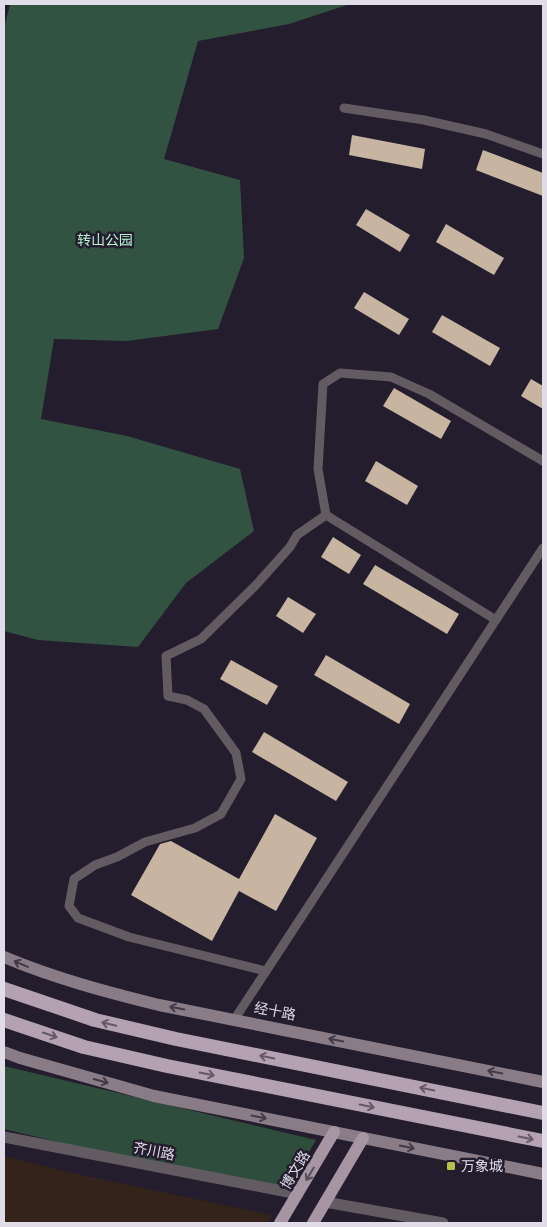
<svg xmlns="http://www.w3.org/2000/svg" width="547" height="1227" font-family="'Public Sans','Noto Sans SC',sans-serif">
	<rect width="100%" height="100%" fill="#231d2e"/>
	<!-- commercial -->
	<polygon fill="#34231a" points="4,1156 68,1172 272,1215 267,1223 4,1223"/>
	<!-- green -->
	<polygon fill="#2e4d3c" points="4,1066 316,1140 283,1196 4,1129"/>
	<!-- forest -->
	<polygon fill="#325342" points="10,4 350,4 289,24 198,41 164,159 240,180 244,258 218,329 127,341 54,339 41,419 127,436 240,469 254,531 186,583 138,647 38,640 4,631 4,28"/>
	<!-- building -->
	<g fill="#c7b4a1">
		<polygon points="352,135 425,149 422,169 349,155"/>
		<polygon points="483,150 543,173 543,196 476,170"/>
		<polygon points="366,209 410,235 400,252 356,225"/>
		<polygon points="446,224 504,258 494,275 436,242"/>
		<polygon points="364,292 409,319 399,335 354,308"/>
		<polygon points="442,315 500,348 490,366 432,332"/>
		<polygon points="531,379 543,386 543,409 521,396"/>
		<polygon points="394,388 451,421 441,439 383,406"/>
		<polygon points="376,461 418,486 407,505 365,481"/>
		<polygon points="333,537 361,555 349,574 321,557"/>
		<polygon points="375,565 459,614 447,634 363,584"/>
		<polygon points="288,597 316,614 303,633 276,616"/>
		<polygon points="326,655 410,704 399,724 314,675"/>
		<polygon points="231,660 278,686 267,705 220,679"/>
		<polygon points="264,732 348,782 336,801 252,752"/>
		<polygon points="275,814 317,838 276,911 239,891 212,941 131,895 160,844 171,841 239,879"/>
	</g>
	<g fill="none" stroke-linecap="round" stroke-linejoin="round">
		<!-- minor -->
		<g stroke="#635b62" stroke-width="9">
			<polyline points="344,108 424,120 486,134 543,154"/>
			<polyline points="326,515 496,620"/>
			<polyline points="266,971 129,937 78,918 69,906 74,879 95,865 117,857 145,842 195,828 221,814 241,779 236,753 204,709 187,700 168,696 166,656 201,639 255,586 290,547 297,535 326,515 318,469 323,384 340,373 391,377 429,394 543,461"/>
			<polyline points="234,1020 543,548"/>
		</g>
		<!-- tertiary -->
		<g stroke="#635b62" stroke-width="11">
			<polyline points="4,1137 298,1194"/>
			<polyline points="325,1202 443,1223"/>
		</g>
		<!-- secondary -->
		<g stroke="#897c87" stroke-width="12">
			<path d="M4 957C54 978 106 992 159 1005L543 1082"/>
			<polyline points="4,1052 20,1058 154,1096 543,1174"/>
		</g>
		<!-- primary -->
		<g stroke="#a795a4" stroke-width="12">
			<polyline points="280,1223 334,1132"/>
			<polyline points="313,1223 363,1138"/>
		</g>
		<!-- trunk -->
		<g stroke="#b4a1b1" stroke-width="14">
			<polyline points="4,989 95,1020 176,1039 543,1113"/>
			<polyline points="4,1020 84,1047 167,1066 543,1141"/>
		</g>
	</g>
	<!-- one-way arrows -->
	<defs><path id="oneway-shaft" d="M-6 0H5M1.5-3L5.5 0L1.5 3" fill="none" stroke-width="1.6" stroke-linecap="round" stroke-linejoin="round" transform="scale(1.25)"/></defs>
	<g stroke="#423a49">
		<use href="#oneway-shaft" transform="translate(21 964) rotate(-157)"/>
		<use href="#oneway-shaft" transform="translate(177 1008) rotate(-169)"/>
		<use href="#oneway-shaft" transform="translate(336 1040) rotate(-169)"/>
		<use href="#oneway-shaft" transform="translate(495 1072) rotate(-169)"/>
		<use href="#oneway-shaft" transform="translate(101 1081) rotate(16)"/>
		<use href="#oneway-shaft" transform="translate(259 1117) rotate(11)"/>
		<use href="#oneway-shaft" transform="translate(407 1147) rotate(11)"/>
	</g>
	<g stroke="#645869">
		<use href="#oneway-shaft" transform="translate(109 1024) rotate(-167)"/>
		<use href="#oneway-shaft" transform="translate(50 1035) rotate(19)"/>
		<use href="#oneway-shaft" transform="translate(267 1057) rotate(-169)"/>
		<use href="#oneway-shaft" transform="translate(207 1074) rotate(11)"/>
		<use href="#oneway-shaft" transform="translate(427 1089) rotate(-169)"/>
		<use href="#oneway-shaft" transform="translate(367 1106) rotate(11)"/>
		<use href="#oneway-shaft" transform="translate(526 1138) rotate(11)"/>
	</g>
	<use stroke="#584d5d" href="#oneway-shaft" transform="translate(310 1174) rotate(121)"/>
	<!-- markers -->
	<rect fill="#b6c149" stroke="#231d2e" stroke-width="2" x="446" y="1161" width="10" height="10" rx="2.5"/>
	<g text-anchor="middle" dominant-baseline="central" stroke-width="5" stroke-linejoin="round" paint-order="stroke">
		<!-- park labels -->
		<g font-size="14" fill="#b5f4d1" stroke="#231d2e">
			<text x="105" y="240">转山公园</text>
		</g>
		<!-- street labels -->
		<g font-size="14" fill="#e0dce8" stroke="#231d2e">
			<text transform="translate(275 1011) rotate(11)">经十路</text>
			<text transform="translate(154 1151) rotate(11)">齐川路</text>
			<text transform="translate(295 1170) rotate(-59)">博文路</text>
		</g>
		<!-- poi labels -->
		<g font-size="14" fill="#e0dce8" stroke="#231d2e" text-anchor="start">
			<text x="461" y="1166">万象城</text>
		</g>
	</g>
	<!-- border -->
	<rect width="547" height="1227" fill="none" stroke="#e0dce8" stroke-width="10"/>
</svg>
